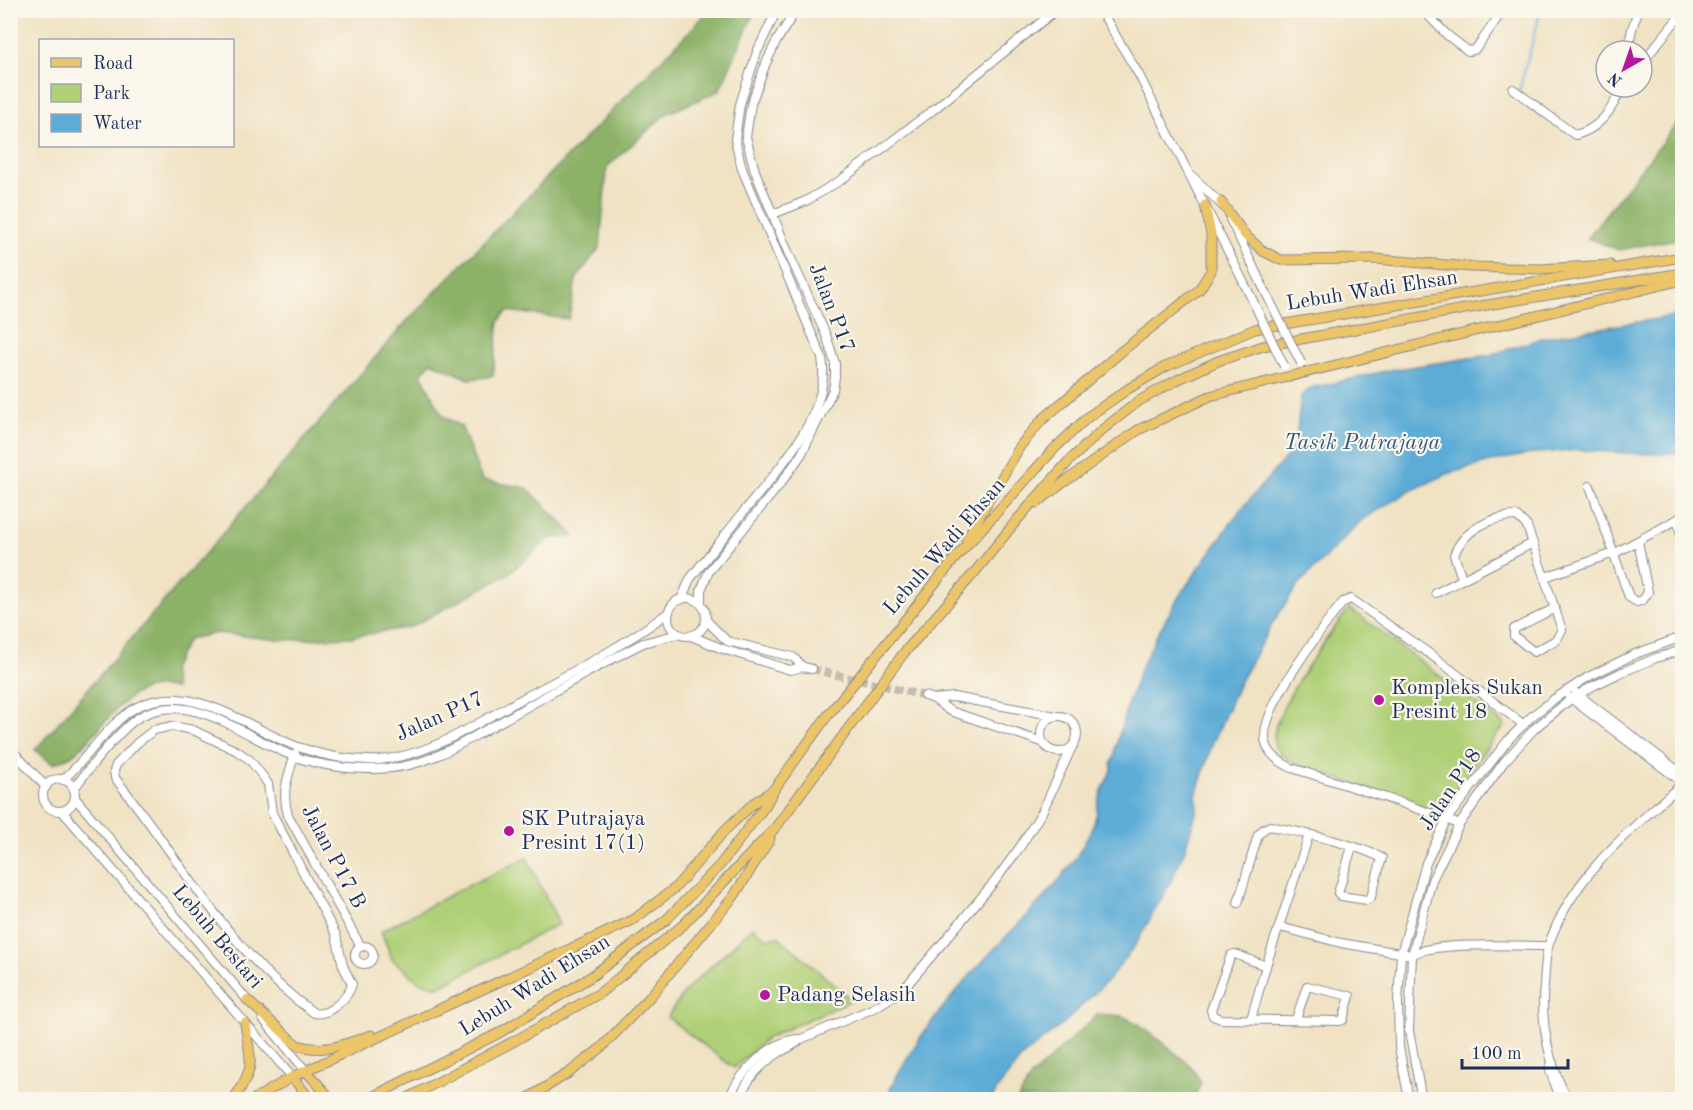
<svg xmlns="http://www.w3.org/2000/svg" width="1693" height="1110" font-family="'Old Standard TT',serif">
	<rect width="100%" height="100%" fill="#fbf7ec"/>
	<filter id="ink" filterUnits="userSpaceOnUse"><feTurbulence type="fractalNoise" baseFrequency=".0167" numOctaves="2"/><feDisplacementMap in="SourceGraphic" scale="12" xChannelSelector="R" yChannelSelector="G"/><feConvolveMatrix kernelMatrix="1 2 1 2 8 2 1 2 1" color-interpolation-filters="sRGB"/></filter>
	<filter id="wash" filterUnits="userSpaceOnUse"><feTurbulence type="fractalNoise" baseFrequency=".008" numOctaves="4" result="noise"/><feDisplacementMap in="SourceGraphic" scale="24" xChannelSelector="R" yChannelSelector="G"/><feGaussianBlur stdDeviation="1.35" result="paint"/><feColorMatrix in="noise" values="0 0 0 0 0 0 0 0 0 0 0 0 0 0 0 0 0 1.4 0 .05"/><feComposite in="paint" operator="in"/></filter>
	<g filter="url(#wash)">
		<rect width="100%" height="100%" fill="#f0e2c3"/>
		<!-- green -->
		<g fill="#b0d078" stroke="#66806b" stroke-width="1.5">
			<path d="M1349 608 1505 725 1459 783 1438 813 1301 766C1292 761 1279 756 1275 746 1264 719 1332 632 1349 608Z"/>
			<polygon points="527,858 559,924 438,987 418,981 392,959 381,931 461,889"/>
			<polygon points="753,927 767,939 778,936 852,1000 767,1038 734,1068 667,1017 687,989"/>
		</g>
		<!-- forest -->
		<g fill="#8cb268" stroke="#547063" stroke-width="1.5">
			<path d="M709 11H755L719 91 666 114 607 167 600 247 576 279 569 319 507 311 499 321 493 376 469 379 431 362 421 374 443 416 461 426 482 480 527 488 575 536 549 539 507 575 411 627 351 637 282 640 217 633 188 639 172 669 175 689C126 674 104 734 71 756 65 759 59 761 53 764L35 750 406 322Z"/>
			<polygon points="1682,117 1682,238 1619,250 1587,238"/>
			<polygon points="1098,1014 1122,1016 1140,1025 1190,1065 1201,1082 1194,1099 1018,1099 1031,1077"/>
		</g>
		<!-- water -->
		<path fill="#5bacd6" stroke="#3b6e9a" stroke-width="1.5" d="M1682 315V453L1640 454 1578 450 1536 453 1494 461 1447 474 1406 493 1362 520 1299 584 1274 621 1239 683 1212 745 1196 795 1198 806 1184 852 1171 881 1136 944 1109 979 1064 1023 1023 1056 998 1088 992 1099H886C910 1041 960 984 1004 939 1029 912 1056 888 1076 857 1083 846 1093 829 1096 816 1097 812 1097 807 1098 803 1101 791 1107 780 1112 769L1111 764 1115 755V750L1128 702 1142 665 1159 631 1180 595 1238 513 1295 447 1301 396 1311 388 1390 370 1490 355 1545 337Z"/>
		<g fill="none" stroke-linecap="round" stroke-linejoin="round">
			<!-- stream -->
			<polyline stroke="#5bacd6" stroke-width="2" points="1519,91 1541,10"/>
		</g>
	</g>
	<g filter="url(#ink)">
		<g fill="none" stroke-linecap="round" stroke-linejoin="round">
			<!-- minor-tunnel -->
			<polyline stroke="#c5beaf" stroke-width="8" stroke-dasharray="8 4" stroke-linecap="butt" points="812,669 925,696"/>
			<defs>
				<g id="minor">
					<polyline points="1099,10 1107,21 1139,75 1250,295"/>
					<polyline points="1423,10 1447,35 1468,51 1474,50 1478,46 1503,10"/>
					<polyline points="1628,51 1632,29 1638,10"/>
					<polyline points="1642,63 1682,13"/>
					<path d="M1513 89 1575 135C1598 130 1614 109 1621 87"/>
					<polyline points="1193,177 1223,206"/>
					<polyline points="773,214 806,201 841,180 933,110 1056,10"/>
					<polyline points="1230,219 1266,293"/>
					<polyline points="1590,486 1629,597 1637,602 1643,600 1648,592 1638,541"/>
					<polyline points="1678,519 1682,542"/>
					<polyline points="1545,577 1617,552 1682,517"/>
					<path d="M1462 578 1454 555C1463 530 1492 516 1517 516L1527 526 1562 630 1556 640 1534 652 1514 636V629L1555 608"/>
					<polyline points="1436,593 1533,543"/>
					<circle cx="687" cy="617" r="19"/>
					<path d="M681 600 690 579C708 556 727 533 745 510 777 472 832 412 822 358L742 169 735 139 740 104 757 52 777 10"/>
					<polyline points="701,604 701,590 709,571 781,483 801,455 833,390 835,377 835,363 826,335 788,252 755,171 746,137 751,104 766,63 776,42 791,18 798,10"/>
					<polyline points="706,620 727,641 793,657 803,667"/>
					<polyline points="691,636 723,649 790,670 803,667 812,669"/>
					<polyline points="1576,693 1682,774"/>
					<polyline points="925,696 934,699 954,697 1056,716"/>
					<polyline points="1569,697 1682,782"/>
					<polyline points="934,699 950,711 1042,742"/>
					<circle cx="1059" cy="734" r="18"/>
					<path d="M172 726 193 730 237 751 250 760 264 778 268 784 272 813 336 935 343 966 352 984C349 997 328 1017 314 1013 229 953 179 857 115 778L114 771 116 765 137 743 154 730Z"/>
					<polyline points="10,748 46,787"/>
					<path d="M295 754C288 777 281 791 288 815L361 947"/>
					<circle cx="59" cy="795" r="16"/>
					<path d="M63 780C87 759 110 721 137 707 191 679 249 729 298 747 324 756 352 761 379 760 430 756 477 723 520 700 572 672 622 647 669 612"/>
					<path d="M74 789C86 772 123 725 141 716 191 689 246 738 293 756 323 767 359 771 391 768 428 765 460 744 491 727 542 699 591 669 643 643L678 634"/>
					<polyline points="75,798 249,1002"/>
					<polyline points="62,811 292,1077"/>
					<path d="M1459 825 1447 819 1396 801 1292 768C1281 763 1269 755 1266 743 1256 713 1324 626 1343 602L1351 599 1430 654 1524 725"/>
					<path d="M1238 903 1258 835 1264 829 1270 826C1302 833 1354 843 1382 858L1371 897 1367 900 1341 896 1338 893 1352 847"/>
					<path d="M1280 927 1341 943 1412 955C1432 941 1520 946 1548 946"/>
					<circle cx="364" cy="955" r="9"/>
					<polyline points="1266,966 1235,954 1231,955 1211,1010 1213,1016 1221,1019 1339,1021 1343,1020 1350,996 1307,986 1296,1019"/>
					<polyline points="263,1019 306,1071"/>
					<polyline points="1251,1019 1266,966 1309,835"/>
					<polyline points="1553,1063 1550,1066 1550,1071 1561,1100"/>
					<path d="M729 1100C737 1074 773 1038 801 1039"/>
					<path d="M739 1100C747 1078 761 1064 780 1052 788 1048 795 1045 801 1039L874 1008 902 991 995 881 1020 847 1042 812 1072 747"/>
					<polyline points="1409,1100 1399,1047 1398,1001 1401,954 1426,863 1447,819 1509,739 1532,716 1554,699 1588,677 1635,654 1682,637"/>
					<polyline points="1422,1100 1409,1031 1412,955 1432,880 1459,825 1504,762 1535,728 1571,699 1593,686 1620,673 1656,658 1682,650"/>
					<path d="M1568 1100C1549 1065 1540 1024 1544 985 1545 972 1545 956 1549 944 1572 876 1630 830 1682 784"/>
				</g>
				<g id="major">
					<polyline points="1221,202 1245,235 1263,251 1281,260 1375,259 1470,267 1539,269 1610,265"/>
					<polyline points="1037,503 1063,483 1138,430 1210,396 1682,280"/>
					<polyline points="966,540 1020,446 1042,420 1123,350 1199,290 1211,271 1211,234 1205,205"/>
					<path d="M247 1000 297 1045C324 1054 346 1044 371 1035"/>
					<polyline points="306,1071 332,1100"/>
					<polyline points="292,1077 311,1100"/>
					<path d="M233 1100C258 1063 250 1063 245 1023"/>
					<polyline points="253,1100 292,1077 633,920 675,888 726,829 755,802 773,790"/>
					<polyline points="366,1100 499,1033 592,976 666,920 720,865 765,806 775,788 828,715 957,556 1054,449 1089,416 1128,389 1165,367 1255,329 1682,257"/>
					<polyline points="404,1100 520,1038 600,993 683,925 776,827 903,654 975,572 1017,520 1068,462 1102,430 1139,401 1177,380 1218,361 1263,346 1481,306 1682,273"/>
					<polyline points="525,1100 570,1072 601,1048 648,999 734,896 770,839"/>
				</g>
			</defs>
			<!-- minor casing -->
			<use href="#minor" stroke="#868890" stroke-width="10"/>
			<!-- major casing -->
			<use href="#major" stroke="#868890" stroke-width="11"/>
			<!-- minor -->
			<use href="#minor" stroke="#fff" stroke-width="8"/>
			<!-- major -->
			<use href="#major" stroke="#edc569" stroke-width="9"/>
			<defs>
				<g id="minor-bridge">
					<polyline points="1266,293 1301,363"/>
					<polyline points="1250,295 1284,366"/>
				</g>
			</defs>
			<!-- minor-bridge casing -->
			<use href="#minor-bridge" stroke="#868890" stroke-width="10" stroke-linecap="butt"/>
			<!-- minor-bridge -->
			<use href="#minor-bridge" stroke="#fff" stroke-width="8"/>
		</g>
	</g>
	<!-- markers -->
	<g fill="#b5179e" stroke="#fbf7ec" stroke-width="2">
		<circle cx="1379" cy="700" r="6"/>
		<circle cx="509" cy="831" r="6"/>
		<circle cx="765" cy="995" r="6"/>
	</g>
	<g text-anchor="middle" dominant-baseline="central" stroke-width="4.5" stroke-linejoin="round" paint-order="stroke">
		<!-- street labels -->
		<g font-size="21" fill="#1b2f5e" stroke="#fbf7ec">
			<text transform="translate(1372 291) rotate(-9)">Lebuh Wadi Ehsan</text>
			<text transform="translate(831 308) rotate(69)">Jalan P17</text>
			<text transform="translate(945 547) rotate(-49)">Lebuh Wadi Ehsan</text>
			<text transform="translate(440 717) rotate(-24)">Jalan P17</text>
			<text transform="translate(1451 790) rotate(-56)">Jalan P18</text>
			<text transform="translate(333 857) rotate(62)">Jalan P17 B</text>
			<text transform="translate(217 937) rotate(50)">Lebuh Bestari</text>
			<text transform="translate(535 986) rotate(-32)">Lebuh Wadi Ehsan</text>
		</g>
		<!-- poi labels -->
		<g font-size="21" fill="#1b2f5e" stroke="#fbf7ec" text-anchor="start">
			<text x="1391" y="688">Kompleks Sukan<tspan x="1391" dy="24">Presint 18</tspan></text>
			<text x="521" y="819">SK Putrajaya<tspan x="521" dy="24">Presint 17(1)</tspan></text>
			<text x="777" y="995">Padang Selasih</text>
		</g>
		<!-- water labels -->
		<g font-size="22" font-style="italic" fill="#315b88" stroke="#fbf7ec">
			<text x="1362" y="443">Tasik Putrajaya</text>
		</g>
	</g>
	<!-- margin -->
	<rect width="1693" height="1110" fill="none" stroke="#fbf7ec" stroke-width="36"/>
	<!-- legend -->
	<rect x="39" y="39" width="195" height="108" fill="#fbf7ec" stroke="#a1a7b3" stroke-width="1.5"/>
	<rect x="51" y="58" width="30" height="9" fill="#edc569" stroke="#a1a7b3" stroke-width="1.5"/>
	<text x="93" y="69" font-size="18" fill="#1b2f5e">Road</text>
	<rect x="51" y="84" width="30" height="18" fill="#b0d078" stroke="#a1a7b3" stroke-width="1.5"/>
	<text x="93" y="99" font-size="18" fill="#1b2f5e">Park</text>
	<rect x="51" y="114" width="30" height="18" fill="#5bacd6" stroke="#a1a7b3" stroke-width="1.5"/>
	<text x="93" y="129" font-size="18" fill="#1b2f5e">Water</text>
	<!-- north arrow -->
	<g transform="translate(1624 69) rotate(220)"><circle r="28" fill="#fbf7ec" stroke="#a1a7b3" stroke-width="1.5"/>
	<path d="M0-4.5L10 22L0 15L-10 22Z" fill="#b5179e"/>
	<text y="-9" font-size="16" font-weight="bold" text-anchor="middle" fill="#1b2f5e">N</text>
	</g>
	<!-- scale -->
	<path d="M1462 1059v9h106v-9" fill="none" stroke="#1b2f5e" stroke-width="3"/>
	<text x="1471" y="1059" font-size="18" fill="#1b2f5e" stroke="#fbf7ec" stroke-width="4.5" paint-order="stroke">100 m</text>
</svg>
